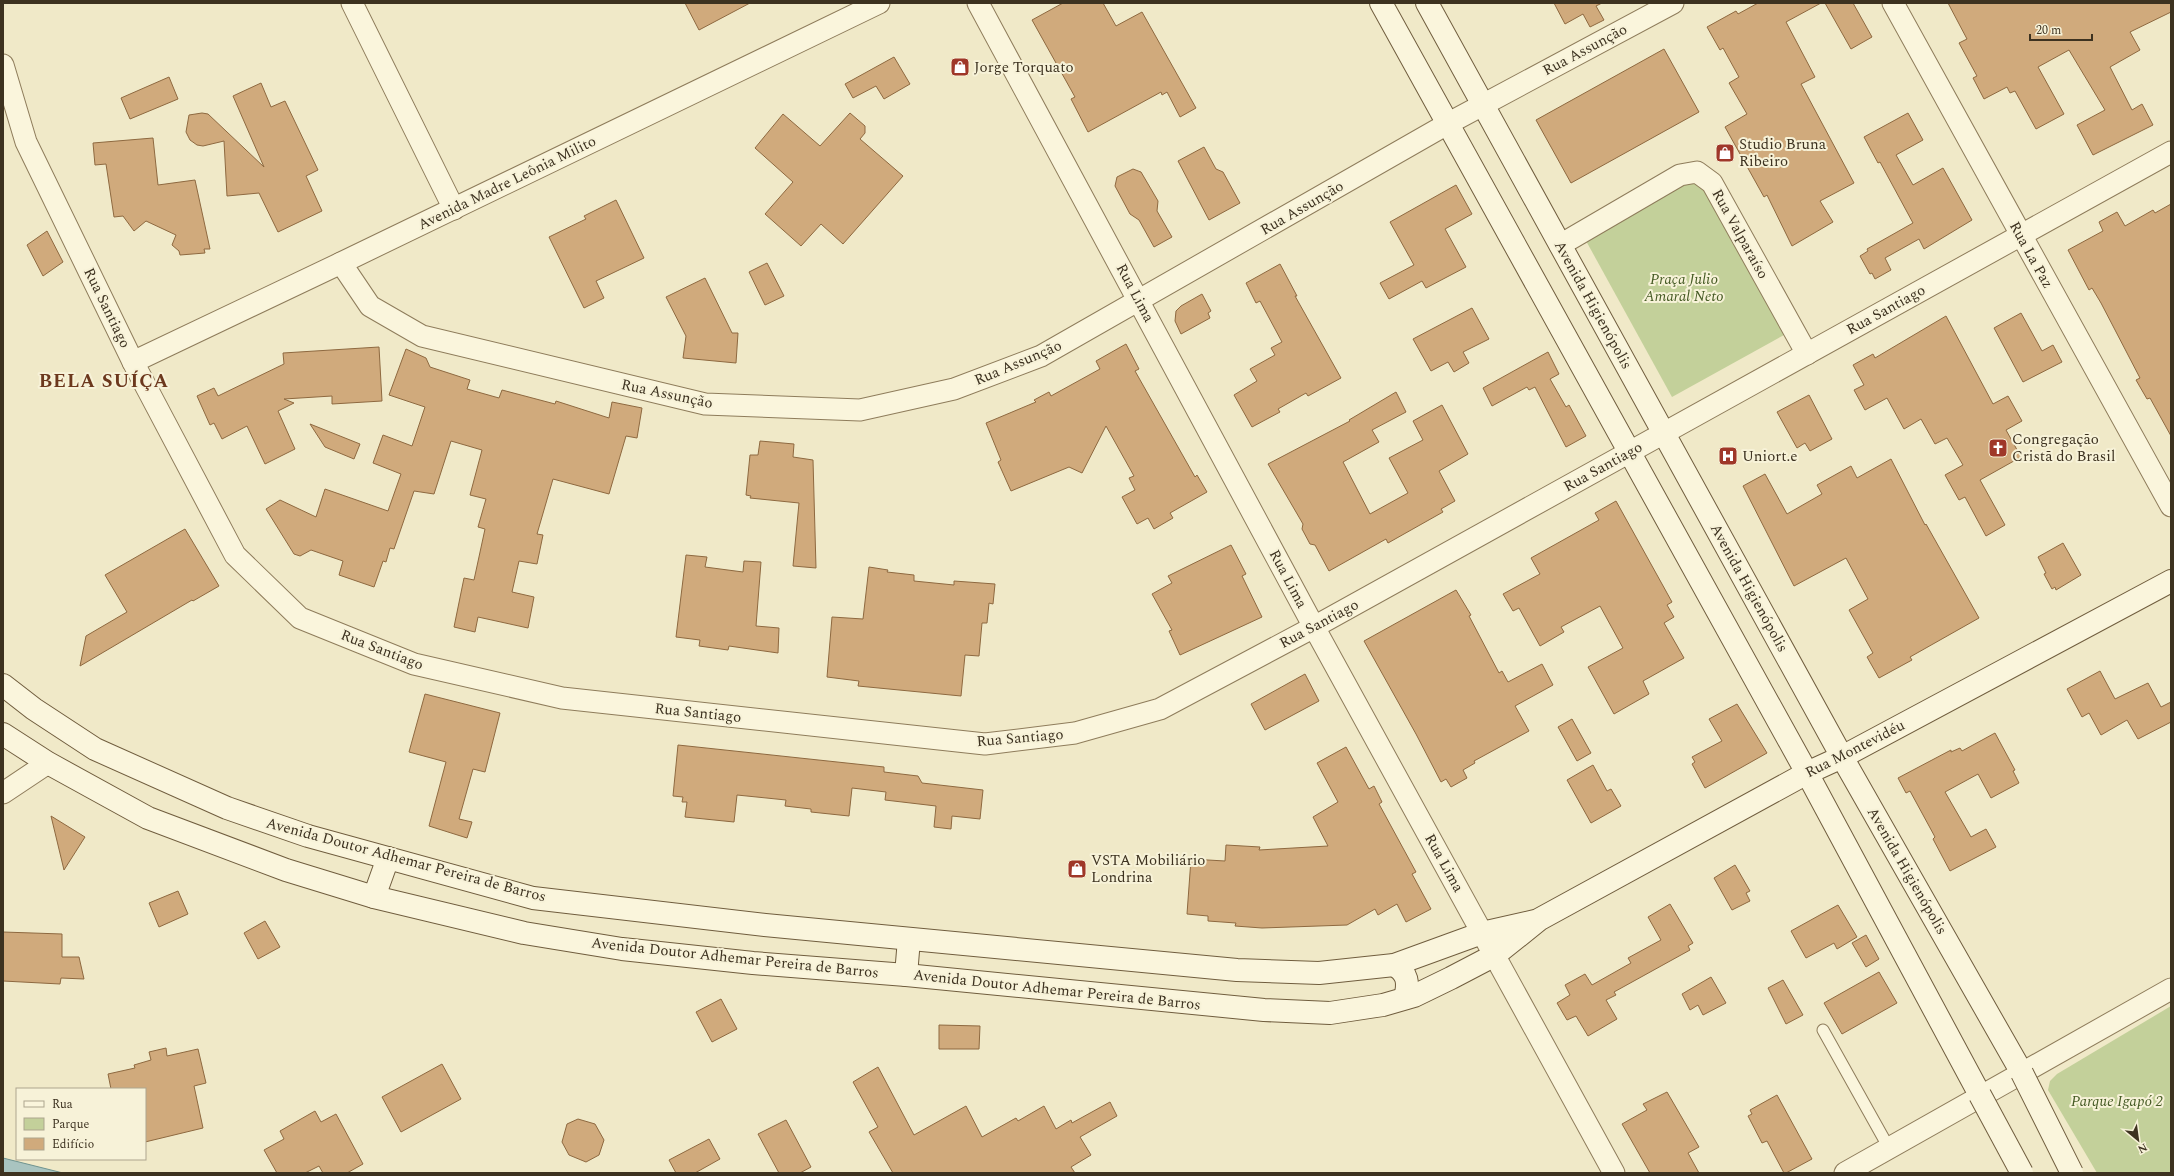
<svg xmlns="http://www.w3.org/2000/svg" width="2174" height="1176" font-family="Spectral,serif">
	<rect width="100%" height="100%" fill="#f0e9c8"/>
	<!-- green -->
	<g fill="#c3d09a">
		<polygon points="1697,178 1784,335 1672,397 1585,239"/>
		<polygon points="2171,1006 2171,1173 2097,1173 2048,1090 2050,1081 2057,1074"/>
	</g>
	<!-- water -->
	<polygon fill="#a9c4c0" stroke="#6f938f" points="3,1158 63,1173 3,1173"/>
	<!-- building -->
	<g fill="#d0aa7c" stroke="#8e6940">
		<polygon points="685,3 750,3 699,30"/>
		<polygon points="1063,3 1103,3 1116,26 1142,12 1196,108 1180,117 1167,92 1162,95 1161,92 1088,132 1071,99 1075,97 1032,20"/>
		<polygon points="1554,3 1602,3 1596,6 1604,20 1590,27 1583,14 1565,24"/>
		<polygon points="1758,3 1821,3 1786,22 1815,77 1801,84 1854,183 1820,201 1833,222 1792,246 1767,195 1764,197 1725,127 1747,114 1729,83 1739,77 1723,48 1720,50 1707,27 1736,11 1738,14"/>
		<polygon points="1825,3 1853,3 1872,37 1851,49"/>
		<polygon points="1948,3 2171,3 2171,12 2130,32 2140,50 2110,67 2132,110 2142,104 2153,125 2093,155 2077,125 2105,110 2069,50 2038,67 2064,114 2036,129 2015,91 2010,93 2007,87 1984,99 1973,78 1977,76 1959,43 1967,39"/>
		<polygon points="1664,49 1699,112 1571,183 1536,120"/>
		<polygon points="894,57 910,84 884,99 876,86 853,98 845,84"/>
		<polygon points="169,77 178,99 130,119 121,98"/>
		<polygon points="261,83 271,107 285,101 318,170 306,176 322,211 278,232 259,193 227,196 224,141 203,146 197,145 190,140 186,132 189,115 202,113 208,114 264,167 233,96"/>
		<polygon points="850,113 865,126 865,133 860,139 903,176 843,244 821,224 801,246 765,214 793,182 755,148 783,114 820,146"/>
		<polygon points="1908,113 1923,140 1896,155 1913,185 1943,168 1972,220 1924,249 1919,239 1885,258 1891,270 1875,279 1872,273 1870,274 1860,256 1868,251 1867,249 1913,223 1880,162 1878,163 1864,137"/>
		<polygon points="153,138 158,185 195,180 210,249 204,249 205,253 180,255 179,251 172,245 176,235 146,221 134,231 123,216 114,217 106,164 95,165 93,143"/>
		<polygon points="1204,147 1216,169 1223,172 1240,203 1209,220 1178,161"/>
		<polygon points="1133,169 1141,172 1158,201 1157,211 1172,237 1154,247 1139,220 1130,214 1115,186 1117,177"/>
		<polygon points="1456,185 1472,214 1445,229 1466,267 1426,288 1422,281 1389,299 1380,283 1414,265 1390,222"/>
		<polygon points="616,200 644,258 596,281 604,298 584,308 549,237 586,219 584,216"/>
		<polygon points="2171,204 2171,436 2150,398 2147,399 2136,380 2140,378 2101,303 2092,288 2089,290 2068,250 2103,231 2099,222 2117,212 2125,226 2153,210 2155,213"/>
		<polygon points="47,231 63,262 43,276 27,245"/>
		<polygon points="767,263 784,296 765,305 749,272"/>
		<polygon points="1280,264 1297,296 1295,296 1341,378 1308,396 1306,393 1278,409 1280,412 1252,427 1234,395 1257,381 1250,369 1275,355 1271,348 1282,342 1260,301 1256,303 1246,283"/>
		<polygon points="705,278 732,333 738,333 736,363 683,358 686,336 666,297"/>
		<polygon points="1202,294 1211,311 1208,313 1210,318 1181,334 1175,321 1176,311 1181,306"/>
		<polygon points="1472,308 1489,339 1463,352 1469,363 1454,372 1448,362 1431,371 1413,339"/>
		<polygon points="2021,313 2042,351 2053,345 2062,362 2023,382 1994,328"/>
		<polygon points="1946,316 1993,404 2008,396 2022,421 2006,430 2021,457 1980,480 2005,525 1986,536 1965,497 1959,500 1945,475 1963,465 1947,438 1935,444 1921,419 1904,429 1887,398 1865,410 1854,390 1864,385 1853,365 1873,354 1875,358"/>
		<polygon points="1126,344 1139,369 1135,371 1195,477 1197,475 1207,492 1170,513 1173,518 1154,529 1148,518 1137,524 1122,497 1135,490 1129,478 1134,476 1106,426 1082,473 1069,467 1011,491 998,462 1001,460 986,423 1036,402 1034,400 1049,392 1051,396 1100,369 1096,361"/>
		<polygon points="379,347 382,401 332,404 332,396 284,399 294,403 278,411 295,449 265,464 247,426 222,439 214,423 210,425 197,396 214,388 218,396 284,364 283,353"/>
		<polygon points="406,349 426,358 430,367 470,380 467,389 499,398 502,390 555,404 556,401 609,418 612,402 642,408 637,438 626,436 609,494 553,479 537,534 543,535 537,564 519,561 512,592 534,597 528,628 478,617 475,632 454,627 464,578 474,580 485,529 478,527 486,499 470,495 482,450 451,441 434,494 414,491 394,549 390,548 386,562 383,561 374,587 339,575 343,561 311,550 300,556 294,554 266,509 280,500 316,517 325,489 388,511 401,474 373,463 383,435 412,446 425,407 389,395"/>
		<polygon points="1548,352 1559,374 1550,379 1566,407 1569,405 1586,436 1566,447 1535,387 1529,390 1527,387 1492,406 1483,388"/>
		<polygon points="1396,392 1406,412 1372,430 1379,442 1343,462 1370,514 1408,493 1389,458 1423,440 1413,421 1442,405 1468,454 1439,471 1455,501 1441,509 1443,512 1388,543 1386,539 1329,571 1315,545 1310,544 1302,529 1303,524 1268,464 1350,421 1349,420"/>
		<polygon points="1809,395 1832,439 1810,451 1805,443 1797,448 1777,412"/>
		<polygon points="310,424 360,444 354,459 325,447"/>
		<polygon points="760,441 794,444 793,457 813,460 816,568 793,566 799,503 750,498 751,496 746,495 750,455 758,455"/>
		<polygon points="1891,459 1925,525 1926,524 1979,618 1910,657 1912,660 1879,678 1867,657 1873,653 1849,610 1868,599 1846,558 1794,586 1743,486 1765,474 1787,514 1822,494 1817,485 1851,466 1857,478"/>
		<polygon points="1616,501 1672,602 1667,605 1674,617 1664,623 1684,658 1643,681 1649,694 1614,714 1588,667 1623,648 1600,606 1561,627 1564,632 1540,646 1519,608 1513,611 1503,594 1540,574 1531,558 1599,520 1595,513"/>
		<polygon points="185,529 219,586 193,601 192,600 80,666 86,636 127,612 105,575"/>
		<polygon points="2063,543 2081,575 2056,590 2055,587 2052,589 2044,574 2046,573 2038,557"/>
		<polygon points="1231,545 1246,574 1242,576 1262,617 1180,655 1169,631 1172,630 1152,594 1172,583 1168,576"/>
		<polygon points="686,555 707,557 705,567 743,572 744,561 761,562 756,626 779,628 778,653 729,646 728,650 699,646 700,640 676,637"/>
		<polygon points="869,567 888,570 887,572 914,575 914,581 954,585 954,581 995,584 993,604 989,603 987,623 982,623 979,656 965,655 961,696 858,686 859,681 827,677 832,617 863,619"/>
		<polygon points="1456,590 1471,615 1469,616 1499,673 1502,671 1508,682 1542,664 1553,685 1515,706 1529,731 1474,761 1475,763 1463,770 1467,778 1451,787 1446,779 1441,782 1416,734 1364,641"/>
		<polygon points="2100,671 2115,699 2148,683 2161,707 2171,702 2171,722 2138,739 2127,720 2101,735 2089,713 2082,717 2067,689"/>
		<polygon points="1305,674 1319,701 1265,730 1251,704"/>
		<polygon points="425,694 500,713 485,772 473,769 459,819 472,822 467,838 429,826 446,762 409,752"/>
		<polygon points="1737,704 1767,753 1705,788 1692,764 1695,762 1692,757 1722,741 1709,719"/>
		<polygon points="1572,719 1591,753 1577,761 1558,727"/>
		<polygon points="1995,733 2015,770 2013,771 2019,783 1991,798 1978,774 1945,792 1971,837 1986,829 1996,847 1950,871 1933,839 1935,837 1910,791 1906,793 1898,778 1951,750 1951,752 1960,748 1962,751"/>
		<polygon points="678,745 884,767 884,772 918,776 922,783 983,790 980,819 952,816 951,829 934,827 936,806 885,800 886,792 852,788 849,816 811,812 811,809 785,806 786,800 737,795 734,822 685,817 687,802 682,802 683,797 673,796"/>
		<polygon points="1346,747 1369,789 1374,786 1382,802 1379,804 1416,872 1412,874 1431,909 1406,922 1397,904 1378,915 1375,909 1347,925 1262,928 1235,926 1236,923 1208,921 1208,916 1187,914 1191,859 1225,861 1226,845 1260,847 1259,850 1328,846 1313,817 1338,802 1317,763"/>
		<polygon points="1593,765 1607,791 1611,789 1621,806 1591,823 1567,780"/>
		<polygon points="51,816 85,837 64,870"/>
		<polygon points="1735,865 1750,891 1746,893 1750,901 1732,910 1714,878"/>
		<polygon points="178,891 188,914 159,927 149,903"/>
		<polygon points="1670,904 1693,943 1688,946 1690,950 1614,992 1616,995 1606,1000 1617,1019 1588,1036 1576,1016 1567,1020 1557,1003 1570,995 1565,985 1585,974 1592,985 1631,963 1628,958 1661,940 1648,917"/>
		<polygon points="1838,905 1857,937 1837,949 1834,943 1806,958 1791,931"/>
		<polygon points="265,921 280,947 258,959 244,933"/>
		<polygon points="3,932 62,934 62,957 79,957 84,979 61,978 60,984 3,981"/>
		<polygon points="1866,935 1879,959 1866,967 1852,943"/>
		<polygon points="1879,972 1897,1003 1842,1034 1824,1003"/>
		<polygon points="1711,977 1726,1003 1703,1015 1698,1005 1690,1010 1682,994"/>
		<polygon points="1783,980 1803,1015 1786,1024 1768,988"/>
		<polygon points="721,999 737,1029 712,1042 696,1012"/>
		<polygon points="939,1025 980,1026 979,1049 939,1049"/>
		<polygon points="166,1048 167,1056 198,1049 206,1083 194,1086 203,1128 145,1142 145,1089 111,1089 108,1074 135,1068 134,1065 151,1060 149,1052"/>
		<polygon points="442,1064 461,1099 401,1132 382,1097"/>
		<polygon points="878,1067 914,1135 966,1106 982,1137 1016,1118 1018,1121 1044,1106 1056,1129 1071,1120 1072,1123 1110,1102 1117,1116 1080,1137 1091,1155 1071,1167 1075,1173 893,1173 869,1132 878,1127 853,1082"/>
		<polygon points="1667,1092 1699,1147 1688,1153 1699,1173 1650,1173 1622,1124 1647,1110 1643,1104"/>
		<polygon points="1777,1095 1812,1159 1786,1173 1784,1173 1767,1141 1762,1143 1748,1116 1752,1114 1750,1110"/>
		<polygon points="315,1111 321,1122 336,1114 363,1164 347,1173 323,1173 319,1166 305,1173 277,1173 264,1150 284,1139 280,1131"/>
		<polygon points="578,1119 595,1124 604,1140 599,1155 586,1162 569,1155 562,1142 567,1124"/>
		<polygon points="786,1120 811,1167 800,1173 779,1173 758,1134"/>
		<polygon points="709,1139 720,1159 695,1173 676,1173 669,1160"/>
	</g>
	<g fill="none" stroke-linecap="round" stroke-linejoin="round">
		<defs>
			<polyline id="lane" points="1823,1030 1889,1148"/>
			<g id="street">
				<polyline points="352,3 454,209"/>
				<polyline points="978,3 1314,627 1614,1173"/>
				<polyline points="1893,3 2171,506"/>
				<polyline points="3,65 26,142 133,362 235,555 300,618 414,664 562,698 985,744 1075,733 1160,709 1314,627 2171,152"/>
				<polyline points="1560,245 1680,175 1697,172 1712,183 1807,354"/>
				<polyline points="341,263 370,306 422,336 705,404 860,410 954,389 1041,356 1449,123 1673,3"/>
				<polyline points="133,362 341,263 879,3"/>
				<polyline points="3,793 48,763"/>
				<polyline points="1845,1173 2171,989"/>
			</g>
			<g id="secondary">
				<polyline points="1381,3 1807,773 1980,1095"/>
				<polyline points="1427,3 1842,757 2022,1073"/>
				<polyline points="3,685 34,709 95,749 227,808 308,836 533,898 765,925 1237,970 1319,973 1394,965 1482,933 1535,921"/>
				<polyline points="3,734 48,763 148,818 286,870 374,897 524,933 622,949 753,963 906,975 1264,1010 1330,1013 1383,1005 1414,996 1451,978 1495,955 1540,919 1807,773 1842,757 2171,581"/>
				<polyline points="374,897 388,858"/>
				<path d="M1394 965C1408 973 1409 983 1405 998"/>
				<polyline points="906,975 909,939"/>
			</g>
		</defs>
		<!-- lane casing -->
		<use href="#lane" stroke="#8e7c5b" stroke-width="13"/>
		<!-- street casing -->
		<use href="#street" stroke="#8e7c5b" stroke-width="23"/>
		<!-- secondary casing -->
		<use href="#secondary" stroke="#705d3e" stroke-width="24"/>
		<!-- lane -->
		<use href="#lane" stroke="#faf5dc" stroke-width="11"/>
		<!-- street -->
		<use href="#street" stroke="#faf5dc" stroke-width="21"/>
		<!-- secondary -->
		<use href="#secondary" stroke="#faf5dc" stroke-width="22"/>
		<defs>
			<g id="secondary-bridge">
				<polyline points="2022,1073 2072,1173"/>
				<polyline points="1980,1095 2022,1173"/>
			</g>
		</defs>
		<!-- secondary-bridge casing -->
		<use href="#secondary-bridge" stroke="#705d3e" stroke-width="24" stroke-linecap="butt"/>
		<!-- secondary-bridge -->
		<use href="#secondary-bridge" stroke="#faf5dc" stroke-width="22"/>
	</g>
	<!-- icons -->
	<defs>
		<symbol id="shop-square" viewBox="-11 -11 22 22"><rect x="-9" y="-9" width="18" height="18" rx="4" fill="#9f3729" stroke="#f7f2d8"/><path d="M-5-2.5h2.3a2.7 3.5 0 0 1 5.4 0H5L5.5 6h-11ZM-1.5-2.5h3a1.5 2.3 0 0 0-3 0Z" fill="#fff"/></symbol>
		<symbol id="church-square" viewBox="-11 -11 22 22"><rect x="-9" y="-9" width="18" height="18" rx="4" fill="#9f3729" stroke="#f7f2d8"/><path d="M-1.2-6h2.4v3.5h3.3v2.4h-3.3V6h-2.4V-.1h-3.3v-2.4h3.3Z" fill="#fff"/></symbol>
		<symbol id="hospital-square" viewBox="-11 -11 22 22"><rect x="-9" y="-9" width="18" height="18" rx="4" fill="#9f3729" stroke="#f7f2d8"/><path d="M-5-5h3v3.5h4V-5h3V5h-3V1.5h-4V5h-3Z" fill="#fff"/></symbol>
	</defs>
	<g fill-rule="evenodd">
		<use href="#shop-square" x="949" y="56" width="22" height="22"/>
		<use href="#shop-square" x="1714" y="142" width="22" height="22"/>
		<use href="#church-square" x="1987" y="437" width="22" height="22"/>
		<use href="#hospital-square" x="1717" y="445" width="22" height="22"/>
		<use href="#shop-square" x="1066" y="858" width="22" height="22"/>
	</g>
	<g text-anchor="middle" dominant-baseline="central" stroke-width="4" stroke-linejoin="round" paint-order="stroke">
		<!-- street labels -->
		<g font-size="15" fill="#3d3220" stroke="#f7f2d8">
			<text transform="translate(1585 50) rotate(-28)">Rua Assunção</text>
			<text transform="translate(507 183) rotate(-26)">Avenida Madre Leônia Milito</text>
			<text transform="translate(1302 208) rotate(-30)">Rua Assunção</text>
			<text transform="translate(1740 234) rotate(61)">Rua Valparaíso</text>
			<text transform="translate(2031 255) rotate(61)">Rua La Paz</text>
			<text transform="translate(1135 293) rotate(62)">Rua Lima</text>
			<text transform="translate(1593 305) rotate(61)">Avenida Higienópolis</text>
			<text transform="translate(107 308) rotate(64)">Rua Santiago</text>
			<text transform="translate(1886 310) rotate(-29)">Rua Santiago</text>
			<text transform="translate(1018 363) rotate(-23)">Rua Assunção</text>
			<text transform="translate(667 394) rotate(12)">Rua Assunção</text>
			<text transform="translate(1603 467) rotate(-29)">Rua Santiago</text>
			<text transform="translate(1288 579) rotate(62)">Rua Lima</text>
			<text transform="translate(1749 588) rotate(61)">Avenida Higienópolis</text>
			<text transform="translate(1319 624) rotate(-28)">Rua Santiago</text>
			<text transform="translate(382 650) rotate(21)">Rua Santiago</text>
			<text transform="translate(698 713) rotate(6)">Rua Santiago</text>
			<text transform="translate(1020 738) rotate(-5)">Rua Santiago</text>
			<text transform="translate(1855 749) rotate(-27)">Rua Montevidéu</text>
			<text transform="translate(406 860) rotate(15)">Avenida Doutor Adhemar Pereira de Barros</text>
			<text transform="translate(1444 863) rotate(61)">Rua Lima</text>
			<text transform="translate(1907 871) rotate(60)">Avenida Higienópolis</text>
			<text transform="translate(735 958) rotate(6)">Avenida Doutor Adhemar Pereira de Barros</text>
			<text transform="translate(1057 990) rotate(6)">Avenida Doutor Adhemar Pereira de Barros</text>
		</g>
		<!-- poi labels -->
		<g font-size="15" fill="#3d3220" stroke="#f7f2d8" text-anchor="start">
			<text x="974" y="67">Jorge Torquato</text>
			<text x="1739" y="144">Studio Bruna<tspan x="1739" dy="17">Ribeiro</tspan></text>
			<text x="2012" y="439">Congregação<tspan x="2012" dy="17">Cristã do Brasil</tspan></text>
			<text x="1742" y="456">Uniort.e</text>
			<text x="1091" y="860">VSTA Mobiliário<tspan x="1091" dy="17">Londrina</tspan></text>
		</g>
		<!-- park labels -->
		<g font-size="15" font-style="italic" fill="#465b25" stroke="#f7f2d8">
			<text x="1684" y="279">Praça Julio<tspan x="1684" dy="17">Amaral Neto</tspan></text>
			<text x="2117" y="1101">Parque Igapó 2</text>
		</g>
		<!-- district labels -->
		<g font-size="19" font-weight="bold" letter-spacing="1" fill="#6c381d" stroke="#f7f2d8">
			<text x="104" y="381">BELA SUÍÇA</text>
		</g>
	</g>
	<!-- border -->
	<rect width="2174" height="1176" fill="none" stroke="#3d3220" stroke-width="8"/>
	<!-- legend -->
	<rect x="16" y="1088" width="130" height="72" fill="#f7f2d8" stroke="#ada58e"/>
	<rect x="24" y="1101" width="20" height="6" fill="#faf5dc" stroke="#ada58e"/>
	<text x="52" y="1108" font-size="12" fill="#3d3220">Rua</text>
	<rect x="24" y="1118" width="20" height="12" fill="#c3d09a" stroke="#ada58e"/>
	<text x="52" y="1128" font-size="12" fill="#3d3220">Parque</text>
	<rect x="24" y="1138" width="20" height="12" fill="#d0aa7c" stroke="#ada58e"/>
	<text x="52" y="1148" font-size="12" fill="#3d3220">Edifício</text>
	<!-- north arrow -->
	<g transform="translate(2138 1140) rotate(151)" stroke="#f7f2d8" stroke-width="3" paint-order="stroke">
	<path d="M0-3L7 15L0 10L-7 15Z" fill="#3d3220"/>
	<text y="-6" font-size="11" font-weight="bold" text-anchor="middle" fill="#3d3220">N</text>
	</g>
	<!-- scale -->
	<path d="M2030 34v6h62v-6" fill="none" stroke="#3d3220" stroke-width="2"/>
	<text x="2036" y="34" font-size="12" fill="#3d3220" stroke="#f7f2d8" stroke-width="3" paint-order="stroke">20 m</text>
</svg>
